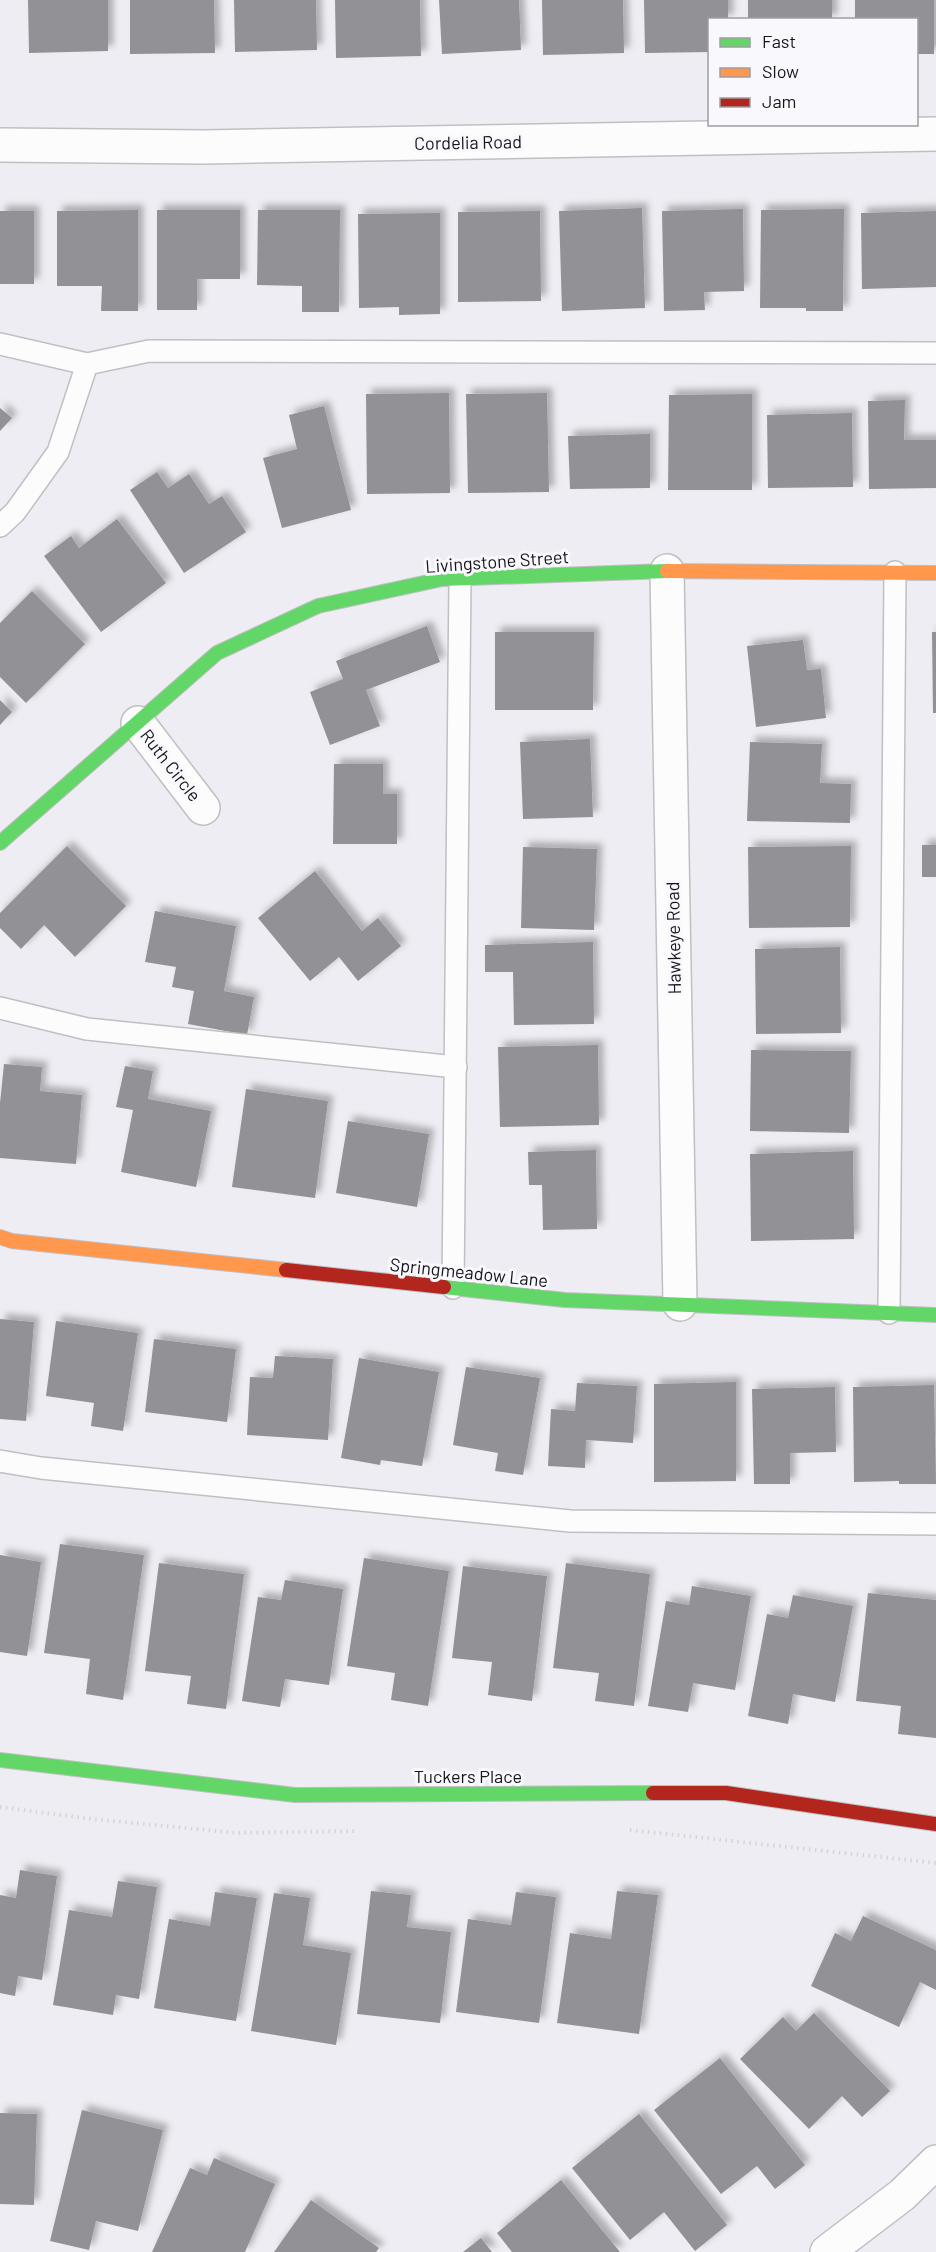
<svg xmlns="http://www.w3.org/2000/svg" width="936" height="2252" font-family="Barlow,sans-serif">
	<defs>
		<filter id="shadow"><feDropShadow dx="5.5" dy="-5.5" stdDeviation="3" flood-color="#0004"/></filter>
	</defs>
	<rect width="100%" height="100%" fill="#eeedf3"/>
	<!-- building -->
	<g fill="#929195" filter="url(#shadow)">
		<polygon points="28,0 108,0 108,51 29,53"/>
		<polygon points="130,0 214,0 215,53 130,54"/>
		<polygon points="234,0 316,0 317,50 235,52"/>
		<polygon points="335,0 420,0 421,56 336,58"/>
		<polygon points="439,0 519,0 521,50 442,54"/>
		<polygon points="542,0 623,0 624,53 543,55"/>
		<polygon points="644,0 728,0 728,20 710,20 710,52 645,53"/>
		<rect x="748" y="0" width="84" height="20"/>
		<polygon points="855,0 934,0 934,54 916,54 916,20 855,20"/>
		<polygon points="642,208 645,308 562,311 559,211"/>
		<polygon points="743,209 744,291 704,292 705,310 664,311 662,211"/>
		<polygon points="844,209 843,311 806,311 806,308 760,308 761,210"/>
		<polygon points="138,210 138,311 101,311 102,286 57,286 57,211"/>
		<polygon points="157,210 240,210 240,279 197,279 197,310 157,310"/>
		<polygon points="258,210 340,210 339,312 302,312 302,286 257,285"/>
		<rect x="0" y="211" width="34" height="73"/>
		<polygon points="540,211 541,301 458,302 458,212"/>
		<polygon points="936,211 936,287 862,289 861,213"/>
		<polygon points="440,213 440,314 399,315 399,307 359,308 358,214"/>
		<polygon points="449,393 450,493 367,494 366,394"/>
		<polygon points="547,393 549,492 468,493 466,394"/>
		<polygon points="752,394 752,490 668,490 669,395"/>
		<polygon points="905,400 904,440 936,440 936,488 869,489 868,401"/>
		<polygon points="324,406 351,510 282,528 263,458 297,449 289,415"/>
		<polygon points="0,408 12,418 0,431"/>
		<polygon points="852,413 853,487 768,488 767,415"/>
		<polygon points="650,434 650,488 570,489 568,436"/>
		<polygon points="157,472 168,488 189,474 209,504 222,496 246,532 184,573 130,490"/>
		<polygon points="117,519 166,583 101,632 44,556 71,536 79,548"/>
		<polygon points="32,591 85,644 26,703 0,677 0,623"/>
		<polygon points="427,626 440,662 366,690 380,726 330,745 310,692 343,679 336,661"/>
		<polygon points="495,632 594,632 593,710 495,710"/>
		<polygon points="932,632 936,632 936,713 933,713"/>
		<polygon points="803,640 807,670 821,669 826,718 756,727 747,646"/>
		<polygon points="0,700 12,712 0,725"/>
		<polygon points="590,739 593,817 523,819 520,742"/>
		<polygon points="750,742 822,744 820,783 851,784 850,823 747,821"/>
		<polygon points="334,764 383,764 383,794 397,794 397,844 333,844"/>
		<rect x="922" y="845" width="14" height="32"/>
		<polygon points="67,846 126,906 75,957 44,925 21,949 0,928 0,913"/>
		<polygon points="851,846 850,927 749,928 748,847"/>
		<polygon points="523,847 597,849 594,930 521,928"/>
		<polygon points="315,871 362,931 378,918 401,946 358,981 339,957 310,981 258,918"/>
		<polygon points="155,911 236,926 224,991 254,997 247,1035 188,1024 194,991 172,987 176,967 145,962"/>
		<polygon points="593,942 594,1024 514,1025 513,972 485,972 485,945"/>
		<polygon points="840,947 841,1033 756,1034 755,949"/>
		<polygon points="598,1045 599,1125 500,1127 498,1047"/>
		<polygon points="751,1050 851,1051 849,1133 750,1131"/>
		<polygon points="4,1064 42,1067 40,1091 82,1095 76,1164 0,1158 0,1103"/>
		<polygon points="125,1066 153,1071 148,1099 211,1111 196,1187 121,1172 133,1110 116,1107"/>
		<polygon points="246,1089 328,1101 315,1198 232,1187"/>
		<polygon points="348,1121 429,1134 417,1207 336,1193"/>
		<polygon points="596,1150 597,1229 543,1230 542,1185 529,1185 528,1152"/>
		<polygon points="853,1151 854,1239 751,1241 750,1154"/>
		<polygon points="0,1319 34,1322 26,1421 0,1419"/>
		<polygon points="56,1321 138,1333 123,1431 91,1426 94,1403 46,1396"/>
		<polygon points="154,1339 236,1349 227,1422 145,1412"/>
		<polygon points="275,1356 333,1359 328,1440 247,1435 250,1377 273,1378"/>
		<polygon points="359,1358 439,1372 422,1466 381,1460 380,1465 341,1458"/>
		<polygon points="466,1367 540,1378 523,1475 495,1471 498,1453 453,1445"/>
		<polygon points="736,1382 736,1481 654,1482 654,1384"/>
		<polygon points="577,1383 637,1386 633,1443 586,1440 585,1468 548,1466 551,1409 575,1411"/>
		<polygon points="934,1385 936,1484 899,1484 899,1481 854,1482 853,1387"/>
		<polygon points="835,1387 836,1452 790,1453 790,1484 754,1484 752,1389"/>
		<polygon points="60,1544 144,1555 123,1700 86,1694 90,1659 44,1653"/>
		<polygon points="0,1555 41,1562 27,1656 0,1652"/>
		<polygon points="364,1558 449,1571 428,1706 391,1700 395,1673 347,1666"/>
		<polygon points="159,1563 244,1574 226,1709 187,1704 191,1676 145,1671"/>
		<polygon points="566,1563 650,1574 634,1706 595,1701 599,1673 553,1668"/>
		<polygon points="463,1566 547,1576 532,1701 488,1695 492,1662 452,1658"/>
		<polygon points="285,1580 343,1589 329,1685 285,1679 280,1707 242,1701 258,1597 281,1600"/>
		<polygon points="692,1586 751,1596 735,1690 693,1683 688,1712 648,1706 666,1601 689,1605"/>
		<polygon points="868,1593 936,1600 936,1738 898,1734 901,1706 856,1701"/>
		<polygon points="793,1595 853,1606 835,1702 793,1694 788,1724 748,1716 767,1614 788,1618"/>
		<polygon points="20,1870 57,1876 42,1980 18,1976 15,1996 0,1993 0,1895 16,1898"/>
		<polygon points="118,1881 157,1887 139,1999 116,1995 113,2015 53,2005 69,1910 112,1917"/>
		<polygon points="371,1891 411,1895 407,1927 451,1932 440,2023 357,2014"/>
		<polygon points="617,1891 658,1895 639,2034 557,2023 570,1933 611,1939"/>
		<polygon points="215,1892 257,1898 236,2021 154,2008 169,1919 210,1926"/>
		<polygon points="516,1892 556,1897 539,2023 456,2012 468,1919 511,1925"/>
		<polygon points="274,1893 310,1898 303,1945 351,1953 336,2045 251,2031"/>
		<polygon points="863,1916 936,1950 936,1990 920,1982 899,2027 811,1986 835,1933 851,1941"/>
		<polygon points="814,2013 890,2091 862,2117 842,2096 809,2129 740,2059 783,2017 796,2031"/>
		<polygon points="720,2058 805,2165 775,2189 757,2166 721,2194 654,2110"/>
		<polygon points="82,2110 163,2130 138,2231 96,2221 89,2250 50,2241"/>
		<polygon points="0,2113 37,2114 34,2205 0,2204"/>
		<polygon points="639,2114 727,2225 695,2251 664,2212 630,2240 572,2168"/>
		<polygon points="214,2158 275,2184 245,2252 152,2252 190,2168 207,2175"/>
		<polygon points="561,2180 620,2252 512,2252 497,2233"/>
		<polygon points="311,2200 379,2248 376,2252 274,2252"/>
		<polygon points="481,2238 492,2252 463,2252"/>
	</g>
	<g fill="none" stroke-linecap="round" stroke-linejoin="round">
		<defs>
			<g id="lane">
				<polyline points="0,344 87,364 149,351 936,353"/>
				<polyline points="0,526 15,512 58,452 87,364"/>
				<polyline points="0,1008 87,1029 456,1067"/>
				<polyline points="453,1288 460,578"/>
				<polyline points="889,1313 895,572"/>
				<polyline points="0,1461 41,1468 570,1521 936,1524"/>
			</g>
			<g id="street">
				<polyline points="0,145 204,147 936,134"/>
				<polyline points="667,571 680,1304"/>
				<polyline points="138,723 203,808"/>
				<polyline points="827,2252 902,2195 936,2162"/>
			</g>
			<g id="fast">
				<polyline points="0,843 217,653 318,606 442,579 667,571"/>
				<polyline points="444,1287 565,1300 936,1315"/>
				<polyline points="0,1760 295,1795 653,1793"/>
			</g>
			<g id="slow">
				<polyline points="667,571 936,573"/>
				<polyline points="0,1237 12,1241 286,1270"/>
			</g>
			<g id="jam">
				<polyline points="286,1270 444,1287"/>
				<polyline points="653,1793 726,1793 936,1824"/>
			</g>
		</defs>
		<!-- lane casing -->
		<use href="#lane" stroke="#c0bfc4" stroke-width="24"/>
		<!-- street casing -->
		<use href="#street" stroke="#c0bfc4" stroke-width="36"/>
		<!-- fast casing -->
		<use href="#fast" stroke="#c0bfc4" stroke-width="16"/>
		<!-- slow casing -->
		<use href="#slow" stroke="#c0bfc4" stroke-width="16"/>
		<!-- jam casing -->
		<use href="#jam" stroke="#c0bfc4" stroke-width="16"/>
		<!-- path -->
		<g stroke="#d5d5d7" stroke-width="4" stroke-dasharray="1.5 4.5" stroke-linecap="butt">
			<polyline points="0,1807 92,1819 238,1833 356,1831"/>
			<polyline points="630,1830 936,1863"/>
		</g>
		<!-- lane -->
		<use href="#lane" stroke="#fcfcfd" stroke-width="21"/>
		<!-- street -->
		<use href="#street" stroke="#fcfcfd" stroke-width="33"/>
		<!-- fast -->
		<use href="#fast" stroke="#63d668" stroke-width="14"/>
		<!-- slow -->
		<use href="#slow" stroke="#ff974d" stroke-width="14"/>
		<!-- jam -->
		<use href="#jam" stroke="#b3261e" stroke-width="14"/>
	</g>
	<g text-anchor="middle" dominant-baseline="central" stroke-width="6" stroke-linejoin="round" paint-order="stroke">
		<!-- street labels -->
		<g font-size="18" fill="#161519" stroke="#f9f8fd">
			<text transform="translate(468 142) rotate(-1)">Cordelia Road</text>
			<text transform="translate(497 561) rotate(-4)">Livingstone Street</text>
			<text transform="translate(171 765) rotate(52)">Ruth Circle</text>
			<text transform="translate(673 938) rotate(-91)">Hawkeye Road</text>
			<text transform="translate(469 1272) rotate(6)">Springmeadow Lane</text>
			<text x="468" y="1776">Tuckers Place</text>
		</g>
	</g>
	<!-- legend -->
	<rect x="708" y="18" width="210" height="108" fill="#f9f8fd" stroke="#9e9da2" stroke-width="1.5"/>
	<rect x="720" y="38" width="30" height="9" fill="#63d668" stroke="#9e9da2" stroke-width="1.5"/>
	<text x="762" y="48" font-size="18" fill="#161519">Fast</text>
	<rect x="720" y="68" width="30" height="9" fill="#ff974d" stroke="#9e9da2" stroke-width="1.5"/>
	<text x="762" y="78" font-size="18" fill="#161519">Slow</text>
	<rect x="720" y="98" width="30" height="9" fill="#b3261e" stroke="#9e9da2" stroke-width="1.5"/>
	<text x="762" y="108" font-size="18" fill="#161519">Jam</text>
</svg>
